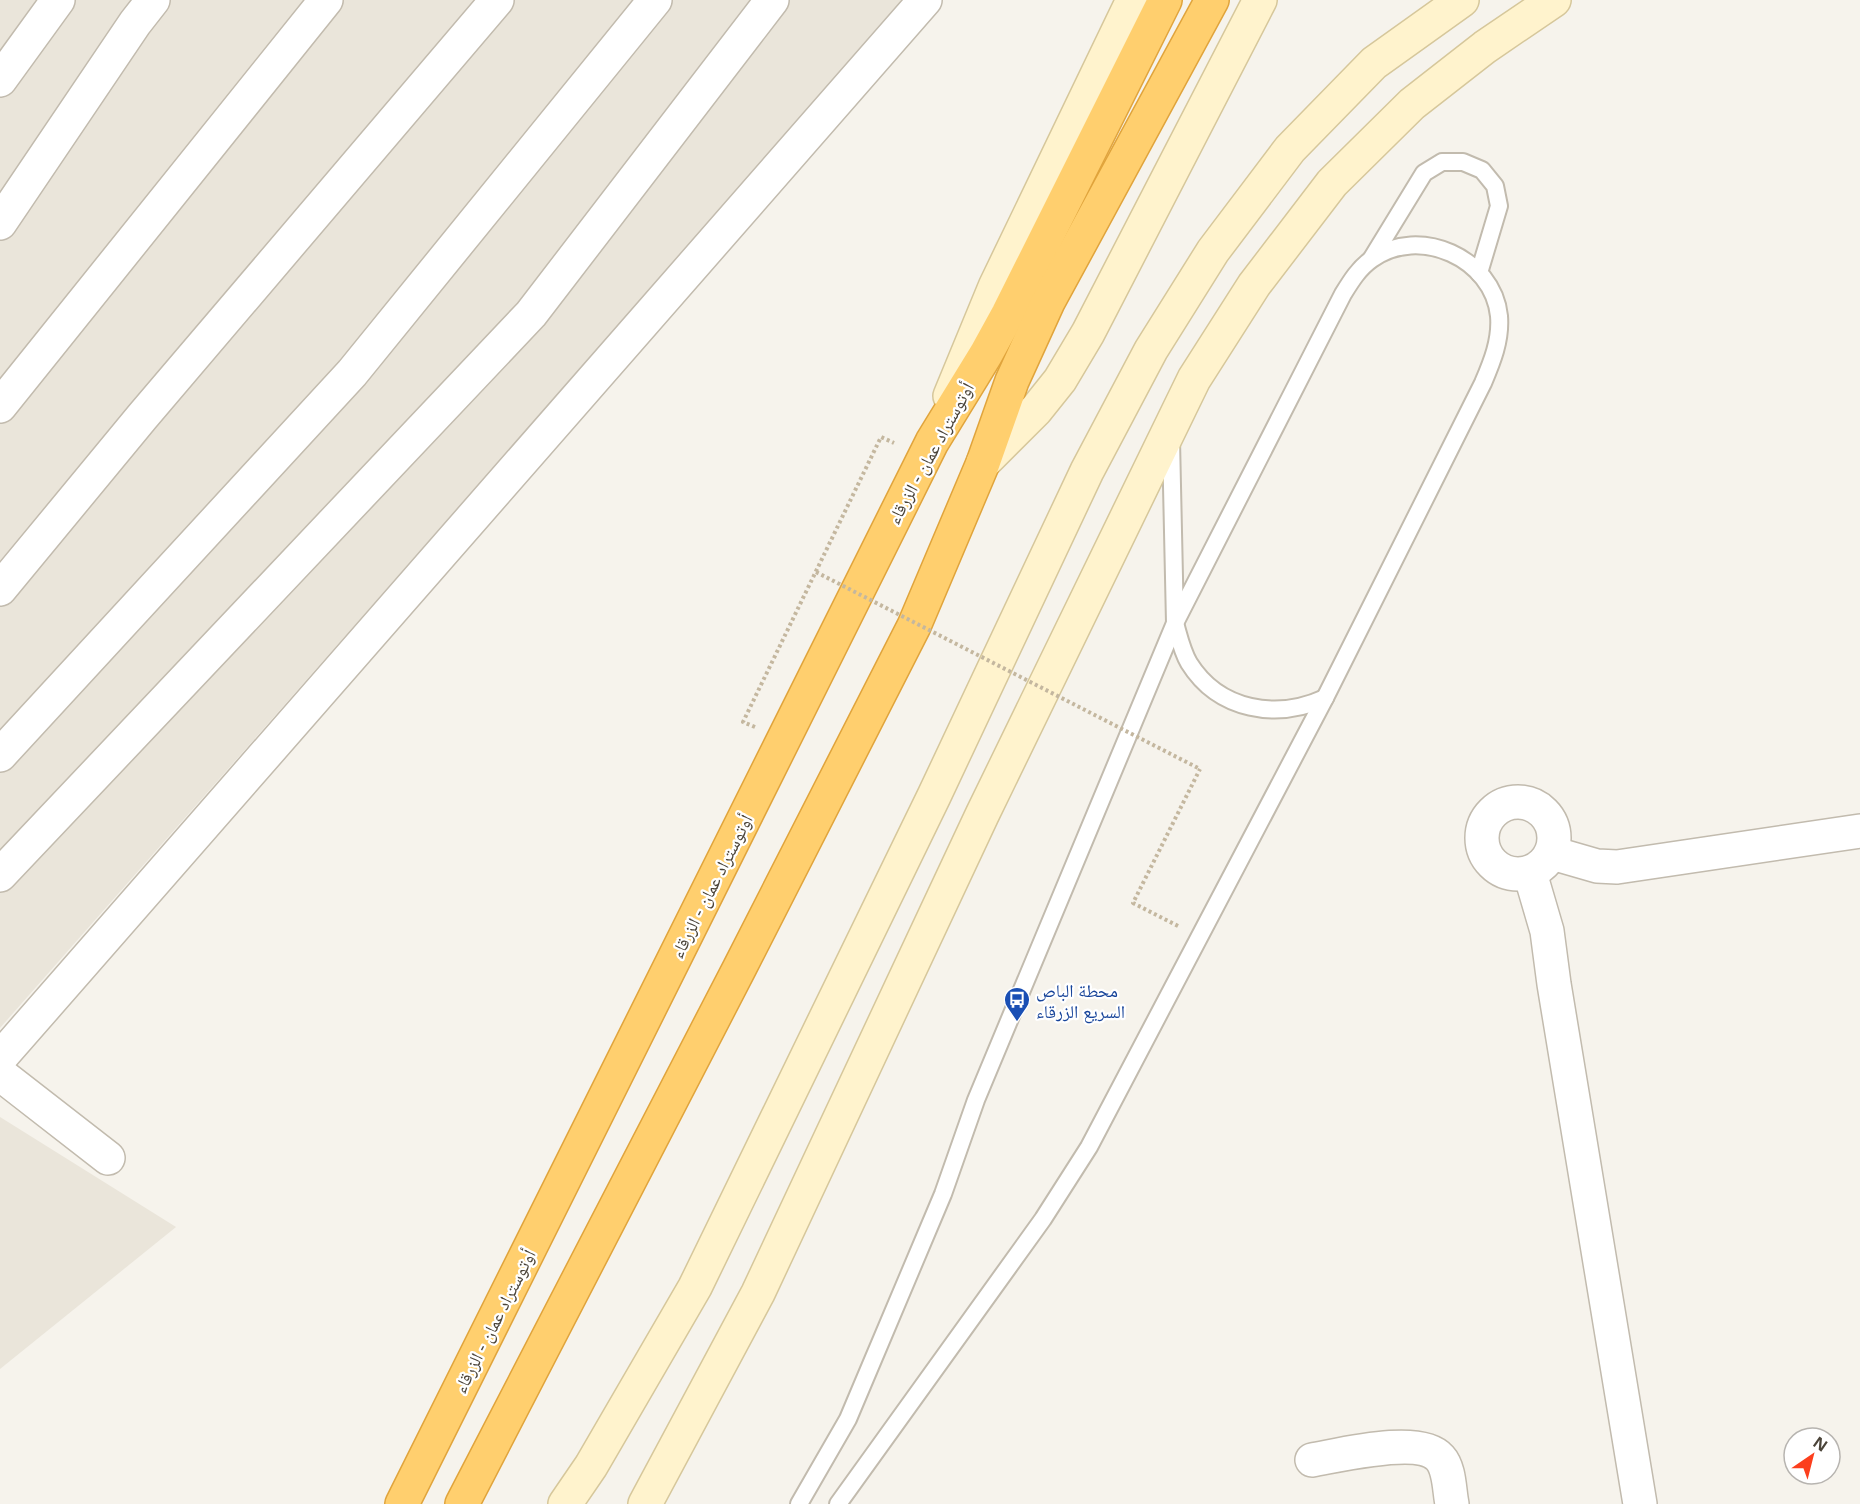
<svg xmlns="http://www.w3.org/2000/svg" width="1860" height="1504" font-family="'Noto Sans','Noto Naskh Arabic',sans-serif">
	<rect width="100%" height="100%" fill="#f6f3ec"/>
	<!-- residential -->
	<g fill="#eae5da">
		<polygon points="0,0 929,0 743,184 0,1028"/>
		<polygon points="0,1117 176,1227 0,1369"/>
	</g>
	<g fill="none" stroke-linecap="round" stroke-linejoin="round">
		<defs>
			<g id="lane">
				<polyline points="1372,258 1424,173 1442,162 1463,162 1482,170 1495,186 1499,206 1479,273"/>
				<path d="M1171 440 1175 623C1179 637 1182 651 1189 663 1219 711 1277 720 1325 698"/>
				<path d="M799 1504 848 1419 943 1194 976 1100 1175 623 1343 294C1351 281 1359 268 1372 259 1419 225 1493 258 1499 316 1501 340 1492 362 1483 383L1325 698 1089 1147 1043 1219 838 1504"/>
			</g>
			<g id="street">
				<polyline points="0,80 58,0"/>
				<polyline points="0,223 135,23 153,0"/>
				<polyline points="0,406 326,0"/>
				<polyline points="0,589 142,417 497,0"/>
				<polyline points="0,755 352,373 655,0"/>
				<circle cx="1518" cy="838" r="36"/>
				<polyline points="1552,853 1597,866 1617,867 1860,831"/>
				<polyline points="1530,873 1547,931 1554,984 1640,1504"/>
				<polyline points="0,875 531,314 772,0"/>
				<polyline points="0,1058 925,0"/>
				<polyline points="0,1074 108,1158"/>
				<path d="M1312 1460C1341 1455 1420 1435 1440 1458 1450 1469 1449 1490 1452 1504"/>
			</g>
			<g id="secondary">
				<polyline points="950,396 995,287 1133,0"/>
				<polyline points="983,463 1036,410 1060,380 1088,333 1260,0"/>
				<polyline points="565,1504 591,1466 695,1287 934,796 1087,471 1151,350 1213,251 1290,149 1374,63 1462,0"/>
				<polyline points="645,1504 758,1293 982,815 1194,379 1254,285 1332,183 1412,104 1485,47 1554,0"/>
			</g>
			<g id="highway">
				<polyline points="402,1504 932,442 986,354 1008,314 1165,0"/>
				<polyline points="462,1504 739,969 914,626 983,463 1012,381 1048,302 1212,0"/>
			</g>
		</defs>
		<!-- lane casing -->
		<use href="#lane" stroke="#c2bbae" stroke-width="20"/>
		<!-- street casing -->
		<use href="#street" stroke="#c2bbae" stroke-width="36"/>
		<!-- secondary casing -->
		<use href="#secondary" stroke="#d6c79b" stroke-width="36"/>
		<!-- highway casing -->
		<use href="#highway" stroke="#e0a43c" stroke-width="36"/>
		<!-- path -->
		<g stroke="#c4b79f" stroke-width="4" stroke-dasharray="3 3" stroke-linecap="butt">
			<polyline points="755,727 743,722 881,437 894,443"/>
			<polyline points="1178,926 1133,903 1200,769"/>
		</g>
		<!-- lane -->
		<use href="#lane" stroke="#fff" stroke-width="16"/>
		<!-- street -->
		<use href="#street" stroke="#fff" stroke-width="33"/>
		<!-- secondary -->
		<use href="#secondary" stroke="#fff3cd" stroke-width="33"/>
		<!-- highway -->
		<use href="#highway" stroke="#ffcf6e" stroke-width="33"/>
		<!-- path-bridge -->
		<polyline stroke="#c4b79f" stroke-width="4" stroke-dasharray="3 3" stroke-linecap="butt" points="816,572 1200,769"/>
	</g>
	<!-- icons -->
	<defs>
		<symbol id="bus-pin" viewBox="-11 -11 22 30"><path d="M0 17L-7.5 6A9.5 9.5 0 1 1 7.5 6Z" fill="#1a4fb4" stroke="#fff"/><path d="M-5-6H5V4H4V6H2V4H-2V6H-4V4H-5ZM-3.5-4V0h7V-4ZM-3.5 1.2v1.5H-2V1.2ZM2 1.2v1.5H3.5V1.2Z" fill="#fff"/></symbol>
	</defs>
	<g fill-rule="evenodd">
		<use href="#bus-pin" x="1002" y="985" width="30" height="40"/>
	</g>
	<g text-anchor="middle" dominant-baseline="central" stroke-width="4.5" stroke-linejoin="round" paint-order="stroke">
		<!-- street labels -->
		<g font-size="18" fill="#4b4439" stroke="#fff">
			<text transform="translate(930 453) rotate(-61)">أوتوستراد عمان - الزرقاء</text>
			<text transform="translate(711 886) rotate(-63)">أوتوستراد عمان - الزرقاء</text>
			<text transform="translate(494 1321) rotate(-63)">أوتوستراد عمان - الزرقاء</text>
		</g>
		<!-- transit labels -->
		<g font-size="18" fill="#164399" stroke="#fff" text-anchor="start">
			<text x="1036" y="990">محطة الباص<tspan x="1036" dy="21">السريع الزرقاء</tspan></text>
		</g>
	</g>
	<!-- north arrow -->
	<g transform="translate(1812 1456) rotate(35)"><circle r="28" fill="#ffffff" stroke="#b7b4b0" stroke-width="1.5"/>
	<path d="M0-4.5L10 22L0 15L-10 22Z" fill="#fc3f1d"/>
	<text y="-9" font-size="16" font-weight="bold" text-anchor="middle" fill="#4b4439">N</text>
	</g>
</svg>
